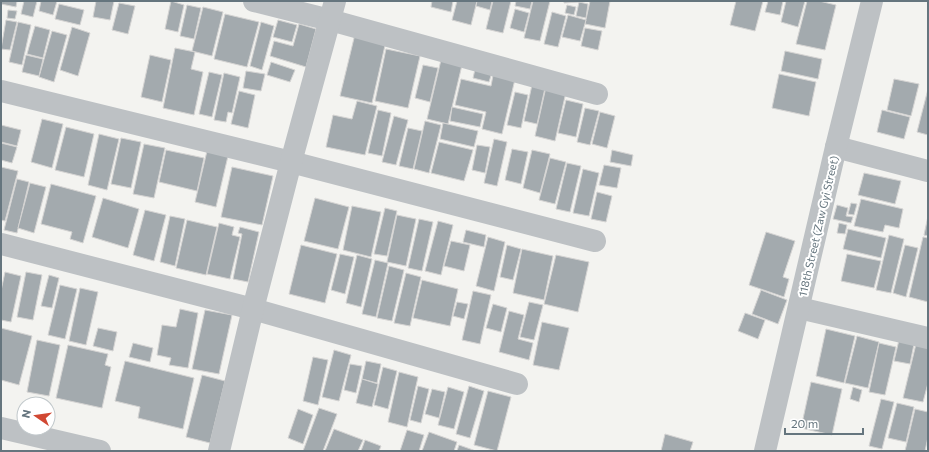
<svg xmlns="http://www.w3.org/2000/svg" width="929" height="452" font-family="Commissioner,sans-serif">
	<rect width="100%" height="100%" fill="#f3f3f0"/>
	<!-- building -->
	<g fill="#a3aaae" stroke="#d5d4d3">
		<polygon points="1,1 17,1 16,7 1,4"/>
		<polygon points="24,1 37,1 33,17 21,14"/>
		<polygon points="41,1 57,1 53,15 39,11"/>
		<polygon points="96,1 114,1 110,20 93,17"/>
		<polygon points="171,1 184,5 178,32 165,29"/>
		<polygon points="432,1 453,1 451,12 431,7"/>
		<polygon points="457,1 477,1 471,25 452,20"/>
		<polygon points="477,1 492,1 490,10 476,6"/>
		<polygon points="493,1 511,1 503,33 486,29"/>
		<polygon points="516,1 532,1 530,9 515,6"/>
		<polygon points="533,1 550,1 540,41 524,38"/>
		<polygon points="564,1 579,1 579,2 564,3"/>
		<polygon points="590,1 610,1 605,28 585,24"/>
		<polygon points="736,1 763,1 755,31 730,25"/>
		<polygon points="768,1 783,1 780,15 765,12"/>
		<polygon points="786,1 805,1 798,27 781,22"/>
		<polygon points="807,1 819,1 836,5 825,50 796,44"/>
		<polygon points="579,2 588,4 586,18 576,16"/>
		<polygon points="119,3 135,6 128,34 112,30"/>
		<polygon points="59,4 84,10 80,25 55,19"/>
		<polygon points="187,5 201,8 194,39 180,36"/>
		<polygon points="567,5 576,7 574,15 565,13"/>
		<polygon points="203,7 223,12 212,56 192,51"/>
		<polygon points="515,9 529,13 524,32 510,28"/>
		<polygon points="8,10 17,11 15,19 7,18"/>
		<polygon points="552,12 566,16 558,47 544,44"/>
		<polygon points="225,14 259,22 247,67 214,59"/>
		<polygon points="568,15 586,20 580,41 562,37"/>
		<polygon points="6,20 17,22 10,50 1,49"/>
		<polygon points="278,20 297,25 292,42 273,37"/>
		<polygon points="18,22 31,25 22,65 9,62"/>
		<polygon points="261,22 274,26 262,70 250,66"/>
		<polygon points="299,24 316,29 306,67 270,56 274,41 293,46"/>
		<polygon points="35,26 50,30 43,58 27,54"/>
		<polygon points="72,27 90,33 78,76 60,70"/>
		<polygon points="585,28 602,31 598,50 581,46"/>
		<polygon points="52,31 67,35 54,82 39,77"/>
		<polygon points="355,34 386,41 372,103 340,96"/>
		<polygon points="175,48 195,52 191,69 203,72 194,115 163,108"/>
		<polygon points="386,49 420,56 408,108 375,101"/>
		<polygon points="785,51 822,59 818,79 781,71"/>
		<polygon points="26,55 43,59 39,76 22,72"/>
		<polygon points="150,55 171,60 162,102 141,97"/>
		<polygon points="441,60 462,65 448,124 427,119"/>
		<polygon points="271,62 295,70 290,82 267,75"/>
		<polygon points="423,65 438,68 430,102 415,98"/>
		<polygon points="476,65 493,69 489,82 473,78"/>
		<polygon points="494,70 516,75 502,134 482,129 486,112 455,105 461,79 491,86"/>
		<polygon points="246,71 265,74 261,91 243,88"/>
		<polygon points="209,72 222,75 212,117 199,114"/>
		<polygon points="224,73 240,77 232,113 228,112 226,122 214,120"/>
		<polygon points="779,74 816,82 809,116 772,108"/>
		<polygon points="894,79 919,84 911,116 887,110"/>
		<polygon points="532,85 545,88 537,124 524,121"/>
		<polygon points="546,87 566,92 555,141 535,136"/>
		<polygon points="928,89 928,135 917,132"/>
		<polygon points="239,91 255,95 248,128 231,124"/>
		<polygon points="515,92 528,95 521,128 507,125"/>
		<polygon points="566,100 583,104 576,137 558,133"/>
		<polygon points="357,101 377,106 365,155 326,147 333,115 352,119"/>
		<polygon points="452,107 483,114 480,127 450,121"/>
		<polygon points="585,108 599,111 590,145 577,142"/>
		<polygon points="378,110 391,113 382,156 368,153"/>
		<polygon points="882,110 910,117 904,139 877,132"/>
		<polygon points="600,112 615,116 607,148 592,144"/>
		<polygon points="394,116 408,120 396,165 382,162"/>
		<polygon points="42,119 63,124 52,168 31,162"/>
		<polygon points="425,121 441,125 429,173 414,169"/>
		<polygon points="443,123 478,131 474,147 440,139"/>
		<polygon points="1,125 21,130 17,146 1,142"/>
		<polygon points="66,127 94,134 84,177 55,170"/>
		<polygon points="408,128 422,131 413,169 399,166"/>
		<polygon points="99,134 119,139 107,190 88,185"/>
		<polygon points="121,138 141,142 131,188 111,184"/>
		<polygon points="494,139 507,142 497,186 484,183"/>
		<polygon points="439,142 473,150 464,181 431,173"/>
		<polygon points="1,143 17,147 12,163 1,160"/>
		<polygon points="144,144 165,148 154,198 133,194"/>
		<polygon points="477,145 490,147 485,173 472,170"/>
		<polygon points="512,149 528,152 521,184 505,180"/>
		<polygon points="166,150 204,158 197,191 159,182"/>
		<polygon points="532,150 550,154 540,193 523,188"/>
		<polygon points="612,150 633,155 631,166 610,162"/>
		<polygon points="207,151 228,156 216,207 195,202"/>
		<polygon points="550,158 566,162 555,204 539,200"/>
		<polygon points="567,163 581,166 570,212 556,209"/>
		<polygon points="604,165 621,168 617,188 599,185"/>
		<polygon points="1,167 18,171 5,221 1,220"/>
		<polygon points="232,167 273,176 262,225 221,217"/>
		<polygon points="583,169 599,173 589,216 573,213"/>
		<polygon points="864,173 901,181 895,204 858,195"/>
		<polygon points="17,179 29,182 17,233 4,230"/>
		<polygon points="30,183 46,187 34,233 18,228"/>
		<polygon points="51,184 96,196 83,243 70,239 72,232 41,224"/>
		<polygon points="597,192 612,196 606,222 591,219"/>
		<polygon points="103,198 139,209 128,248 92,237"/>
		<polygon points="315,198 349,207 338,249 304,241"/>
		<polygon points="861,199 903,209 899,228 885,225 883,232 854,226"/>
		<polygon points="851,203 857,204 854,215 848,214"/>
		<polygon points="837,205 848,208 846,216 853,217 851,223 833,219"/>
		<polygon points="352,206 381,212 371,257 343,250"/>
		<polygon points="385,208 397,211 387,256 374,254"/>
		<polygon points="145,210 166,215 154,261 133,255"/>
		<polygon points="397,215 416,219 406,266 387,262"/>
		<polygon points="170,216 185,219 175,266 160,262"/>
		<polygon points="928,216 928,236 924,235"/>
		<polygon points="419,219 433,222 422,271 408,268"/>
		<polygon points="187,220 217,227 206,275 176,268"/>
		<polygon points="438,221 453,225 441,275 425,271"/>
		<polygon points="219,223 234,227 232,235 240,237 230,279 207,274"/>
		<polygon points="839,223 847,225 845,234 837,233"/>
		<polygon points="240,227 259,232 248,282 233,279 242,234 238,233"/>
		<polygon points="848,229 886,238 881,258 843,249"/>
		<polygon points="466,230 486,235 484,247 463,242"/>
		<polygon points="766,232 795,241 783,277 789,279 784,297 749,285"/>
		<polygon points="889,235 904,239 891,293 876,290"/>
		<polygon points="488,237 505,242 494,291 476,286"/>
		<polygon points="923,237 928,238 928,302 909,297"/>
		<polygon points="451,241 470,245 464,271 444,266"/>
		<polygon points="301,245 337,254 325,303 289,294"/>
		<polygon points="507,245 521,249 513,280 500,277"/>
		<polygon points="905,245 918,248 906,297 893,293"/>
		<polygon points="522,249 553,256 544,300 513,293"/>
		<polygon points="340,254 354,257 345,294 331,290"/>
		<polygon points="847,254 881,261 874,288 841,281"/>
		<polygon points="357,255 372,259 361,307 346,303"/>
		<polygon points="556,255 589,262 578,312 544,304"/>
		<polygon points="375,260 388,263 376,317 362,314"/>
		<polygon points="389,266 404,270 392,321 377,318"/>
		<polygon points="5,272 21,276 11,322 1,320 1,291"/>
		<polygon points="26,272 42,275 33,320 17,317"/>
		<polygon points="406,273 421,277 410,326 394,323"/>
		<polygon points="49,275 59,278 52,308 41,306"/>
		<polygon points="422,280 458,289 450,326 413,318"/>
		<polygon points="60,285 77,289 65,339 48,335"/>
		<polygon points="80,288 98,292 86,345 69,341"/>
		<polygon points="761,290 787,300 778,324 752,314"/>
		<polygon points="473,291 491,295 480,344 462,340"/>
		<polygon points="457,302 468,304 464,319 453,316"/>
		<polygon points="529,302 543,305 534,340 520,337"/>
		<polygon points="493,304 507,308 501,332 486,328"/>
		<polygon points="180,309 198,313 188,368 169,365 171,358 157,355 162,325 176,327"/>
		<polygon points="205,310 232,315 219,374 192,369"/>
		<polygon points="509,311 524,315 518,339 533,343 529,360 499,352"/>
		<polygon points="745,313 765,320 758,339 738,331"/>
		<polygon points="542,322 569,328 559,370 533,365"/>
		<polygon points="1,328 32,336 19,385 1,380"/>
		<polygon points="98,328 117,332 113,351 93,346"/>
		<polygon points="826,329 855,336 844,383 816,376"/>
		<polygon points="857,336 879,342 868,388 845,383"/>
		<polygon points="37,340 60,345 49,396 27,392"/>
		<polygon points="899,340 914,344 910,364 894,361"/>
		<polygon points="133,343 153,348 150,362 129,357"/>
		<polygon points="879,343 896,347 885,395 869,392"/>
		<polygon points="916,344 928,347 928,383 923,402 903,398"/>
		<polygon points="68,345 108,354 105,365 111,367 102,408 56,398"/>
		<polygon points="334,350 351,355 339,401 322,397"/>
		<polygon points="313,357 328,360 318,405 303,401"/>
		<polygon points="125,361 194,378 183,429 138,418 140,407 115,401"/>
		<polygon points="366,361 381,364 377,383 362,379"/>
		<polygon points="350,364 362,366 356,393 344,390"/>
		<polygon points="383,367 397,371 388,409 374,405"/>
		<polygon points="399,372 418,377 407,427 388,422"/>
		<polygon points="202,375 225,381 210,443 186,437"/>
		<polygon points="362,379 378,384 372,407 356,403"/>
		<polygon points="811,382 842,389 832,435 801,428"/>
		<polygon points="418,386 429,389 421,423 410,420"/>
		<polygon points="469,386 484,391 470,438 456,434"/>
		<polygon points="448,387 464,392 454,429 438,425"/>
		<polygon points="853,387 862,390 859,402 850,399"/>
		<polygon points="432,389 445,392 439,418 425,414"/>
		<polygon points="488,391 511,397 497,451 474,445"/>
		<polygon points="881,399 894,402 882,449 869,446"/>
		<polygon points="897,403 914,407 906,442 888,438"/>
		<polygon points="319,408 337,414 323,451 303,451"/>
		<polygon points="298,409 313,415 303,444 288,438"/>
		<polygon points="915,409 928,412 928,437 925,451 905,451"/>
		<polygon points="334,429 363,440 358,451 325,451"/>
		<polygon points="407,430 424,435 419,451 400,451"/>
		<polygon points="429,432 457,442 454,451 422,451"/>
		<polygon points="665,434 693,442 690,451 661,451"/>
		<polygon points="365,440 381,446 379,451 361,451"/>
		<polygon points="459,445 476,451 457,451"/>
	</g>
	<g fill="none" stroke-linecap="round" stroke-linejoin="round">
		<!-- minor -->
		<g stroke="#bdc1c4" stroke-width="22">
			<polyline points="254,1 330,20 597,94"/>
			<polyline points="1,91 291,162 595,241"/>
			<polyline points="836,147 928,171"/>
			<polyline points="1,244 253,309 517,384"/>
			<polyline points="799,308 928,338"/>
			<polyline points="1,428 100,451"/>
			<polyline points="219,451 253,309 291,162 335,1"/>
			<polyline points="765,451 836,147 872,1"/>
		</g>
	</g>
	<g text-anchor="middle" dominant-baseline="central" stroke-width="4" stroke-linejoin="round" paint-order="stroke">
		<!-- street labels -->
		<g font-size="11" fill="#65757e" stroke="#fff">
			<text transform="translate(818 226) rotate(-77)">118th Street (Zaw Gyi Street)</text>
		</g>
	</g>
	<!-- border -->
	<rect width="929" height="452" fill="none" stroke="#65757e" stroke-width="4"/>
	<!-- north arrow -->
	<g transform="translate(36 416) rotate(283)"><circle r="19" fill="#ffffff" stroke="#c1c8cb"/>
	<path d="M0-3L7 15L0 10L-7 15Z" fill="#d14833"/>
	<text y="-6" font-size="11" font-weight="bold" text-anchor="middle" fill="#65757e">N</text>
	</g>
	<!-- scale -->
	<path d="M785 428v6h78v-6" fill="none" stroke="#65757e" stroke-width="2"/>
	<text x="791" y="428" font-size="12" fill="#65757e" stroke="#ffffff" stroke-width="3" paint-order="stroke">20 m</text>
</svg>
